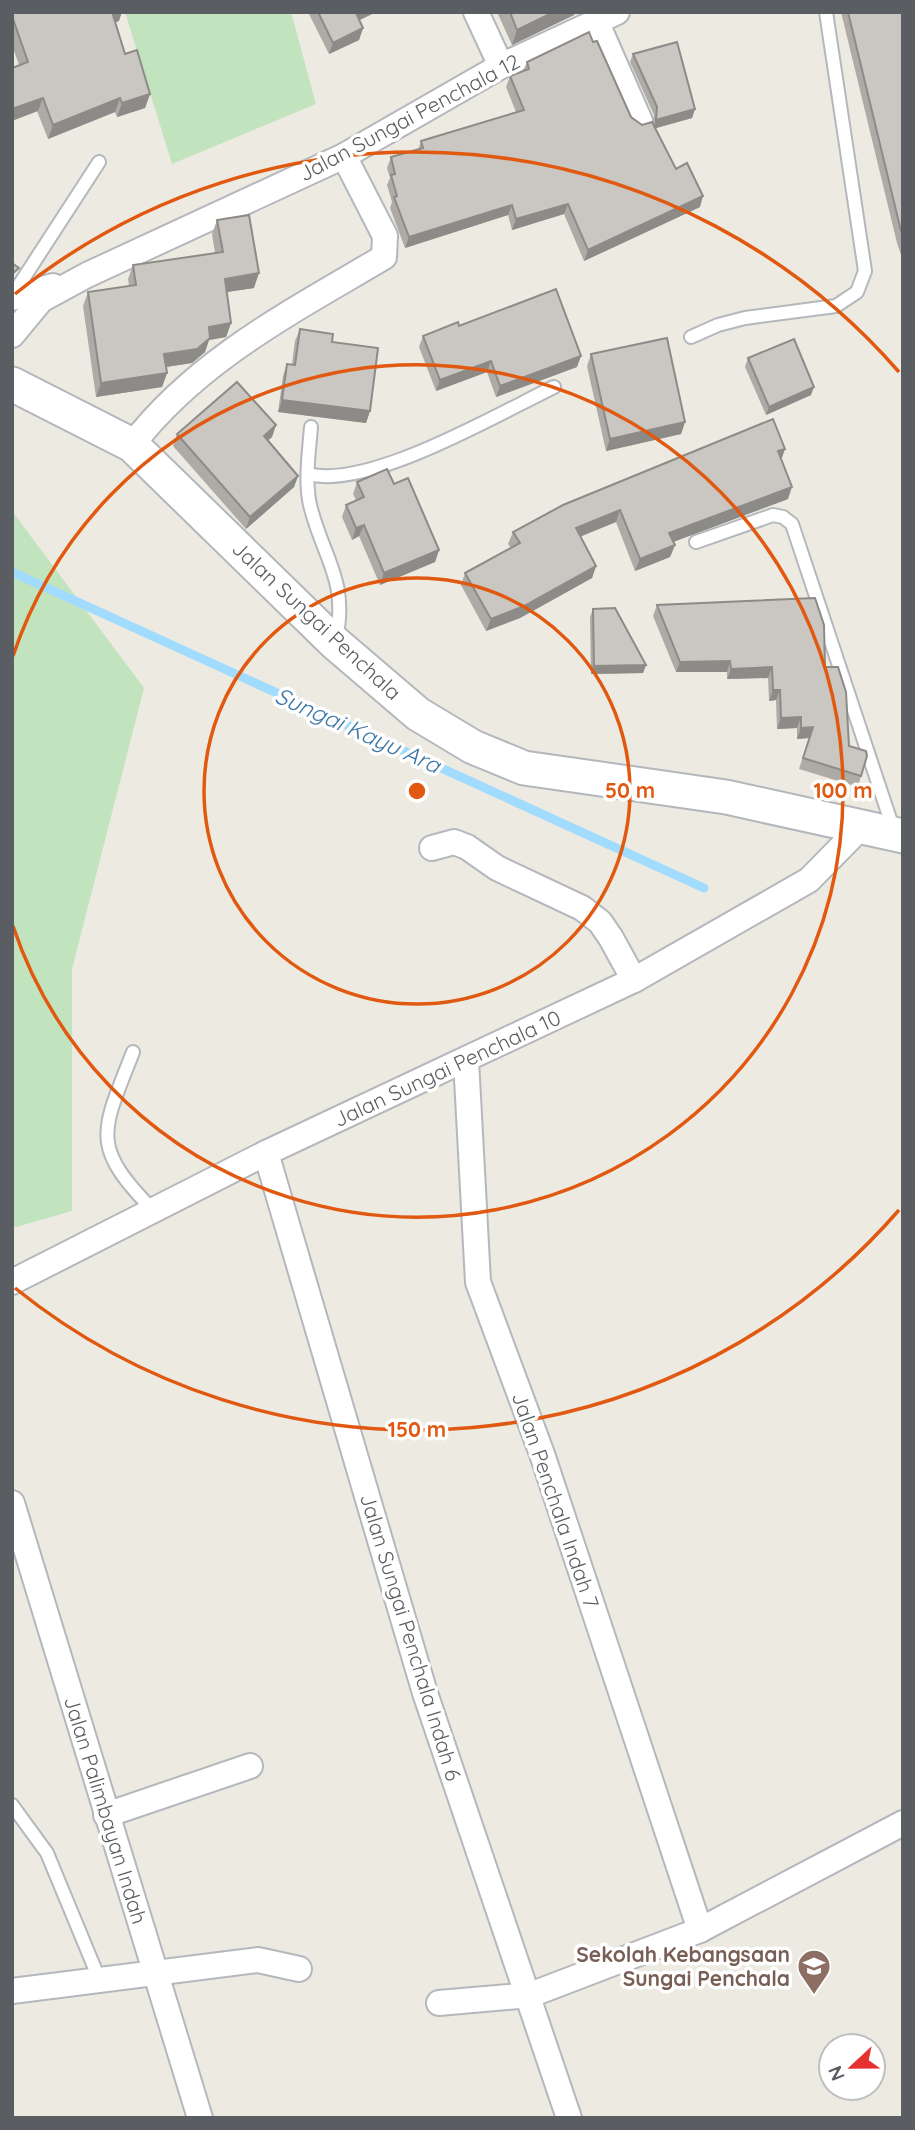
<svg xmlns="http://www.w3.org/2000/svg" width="915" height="2130" font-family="Quicksand,sans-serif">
	<rect width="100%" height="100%" fill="#edeae2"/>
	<!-- green -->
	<g fill="#c1e4be">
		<polygon points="125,12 291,12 316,104 172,164"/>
		<polygon points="12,511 144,688 72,969 72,1211 12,1228"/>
	</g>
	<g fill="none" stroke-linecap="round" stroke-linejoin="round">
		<!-- stream -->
		<polyline stroke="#a1dbfd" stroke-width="9" points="12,572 704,888"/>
		<defs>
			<g id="lane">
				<polyline points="12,296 99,162"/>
				<polyline points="691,337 718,325 745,318 836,306 857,292 865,271 826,12"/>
				<path d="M311 427C309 453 304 483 311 509 325 561 348 581 336 640"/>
				<path d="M308 474C368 490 496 415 554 387"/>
				<polyline points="696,542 773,515 783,517 792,524 894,831"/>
				<path d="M133 1052C102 1132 89 1145 153 1210"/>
				<polyline points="12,1805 47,1853 100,1981"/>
			</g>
			<g id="street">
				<polyline points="476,12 501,66"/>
				<polyline points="596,21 640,121"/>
				<polyline points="12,298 53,286"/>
				<polyline points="12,335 41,300 87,275 344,156 501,66 617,12"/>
				<path d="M132 445C197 360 293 311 384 257L385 236 344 156"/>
				<polyline points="432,848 454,842 467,847 497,868 582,908 600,922 611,938 634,980"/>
				<polyline points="466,1060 478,1282 542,1454 700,1930"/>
				<polyline points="266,1153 425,1693 569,2118"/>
				<polyline points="12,1282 266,1153 634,980 809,880 862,826"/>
				<polyline points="12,1503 200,2118"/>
				<polyline points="106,1815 250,1766"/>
				<polyline points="12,1991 258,1960 299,1969"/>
				<polyline points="439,2003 530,1995 700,1930 903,1823"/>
			</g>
			<polyline id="secondary" points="12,384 132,445 335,643 418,714 473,747 524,768 726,797 903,836"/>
		</defs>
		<!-- lane casing -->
		<use href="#lane" stroke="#b4b8bc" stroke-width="16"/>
		<!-- street casing -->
		<use href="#street" stroke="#b4b8bc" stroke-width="28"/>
		<!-- secondary casing -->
		<use href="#secondary" stroke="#b3b7bc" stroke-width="37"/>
		<!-- lane -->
		<use href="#lane" stroke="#fff" stroke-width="12"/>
		<!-- street -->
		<use href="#street" stroke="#fff" stroke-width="24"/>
		<!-- secondary -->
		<use href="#secondary" stroke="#fff" stroke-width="33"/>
	</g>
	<!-- wall -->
	<g fill="#aeaaa6">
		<polygon points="12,12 119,21 115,22 125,54 150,94 145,108 117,117 115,112 48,139 19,65 12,45"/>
		<polygon points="308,12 376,12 359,20 363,28 359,40 329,54"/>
		<polygon points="497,12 575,12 574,15 512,45"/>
		<polygon points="841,12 903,12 903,261 897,243"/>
		<polygon points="593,42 631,117 642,125 653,124 654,115 630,62 633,54 695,109 692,118 655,128 676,169 700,207 584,261 564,214 512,230 508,215 405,248 390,208 392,202 387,185 390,178 387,168 391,157 418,150 421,141 516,112 506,87 510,76 523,71 527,62"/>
		<polygon points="217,220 254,288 227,292 231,323 226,337 209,340 205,352 192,363 166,367 167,373 162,387 96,397 83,306 88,292 129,286 128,279 133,265 215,253 212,234"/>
		<polygon points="459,326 577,367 496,397 487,372 436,391 419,347 423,336"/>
		<polygon points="300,329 332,342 370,411 366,423 278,412 283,376 287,364 292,364 295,341"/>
		<polygon points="591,354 685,422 681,434 606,451 587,366"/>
		<polygon points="748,358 811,395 766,415 745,367"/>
		<polygon points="276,425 272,437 268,440 298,476 294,487 246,529 173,446 177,434"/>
		<polygon points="781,459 788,499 673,542 675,545 670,557 635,571 616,522 580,537 596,566 592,578 520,618 486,631 461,585 465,573 511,548 508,544 513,532"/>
		<polygon points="357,482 394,484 439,550 435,562 380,585 359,536 352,540 342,517 346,505 356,500 353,494"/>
		<polygon points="657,605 825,667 849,746 861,776 858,787 799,769 809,738 797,739 797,728 777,729 776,700 769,701 768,678 727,679 727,672 676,672 653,616"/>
		<polygon points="593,609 646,665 643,673 591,674 590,617"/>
	</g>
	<!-- shaded-wall -->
	<g fill="#8d8b87">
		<polygon points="111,12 122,12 119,21 107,25"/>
		<polygon points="357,12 376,12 352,24 356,13"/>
		<polygon points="554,12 575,12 574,15 512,45 517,30"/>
		<polygon points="363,28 359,40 329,54 333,43"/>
		<polygon points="150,94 145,108 117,117 122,103"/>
		<polygon points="43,98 38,111 12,121 12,109"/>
		<polygon points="120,98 115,112 48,139 53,125"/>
		<polygon points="695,109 692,118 653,129 656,120"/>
		<polygon points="703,196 700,207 584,261 588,250"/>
		<polygon points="568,204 564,214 512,230 516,219"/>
		<polygon points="512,205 508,215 405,248 409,237"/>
		<polygon points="259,273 254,288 220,293 225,279"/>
		<polygon points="231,323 226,337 209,340 205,352 192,363 159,368 164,354 209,327"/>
		<polygon points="581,356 577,367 496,397 500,386"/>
		<polygon points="491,361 487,372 436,391 440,380"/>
		<polygon points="167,373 162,387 96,397 101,383"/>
		<polygon points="814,387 811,395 766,415 769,407"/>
		<polygon points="282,400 370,411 366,423 278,412"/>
		<polygon points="685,422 681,434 606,451 610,439"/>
		<polygon points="276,425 272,437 260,448 264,436"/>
		<polygon points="785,449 781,461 778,451"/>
		<polygon points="298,476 294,487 246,529 250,517"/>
		<polygon points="792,487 788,499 665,545 669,533"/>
		<polygon points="620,510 616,522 571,540 576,528"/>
		<polygon points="364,525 359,536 352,540 356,528"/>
		<polygon points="675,545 670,557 635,571 640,559"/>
		<polygon points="439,550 435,562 380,585 384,573"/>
		<polygon points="596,566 592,578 520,618 486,631 491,619"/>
		<polygon points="730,661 727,672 676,672 680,662"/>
		<polygon points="646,665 643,673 591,674 594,666"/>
		<polygon points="772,667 768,678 727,679 731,669"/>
		<polygon points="773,690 780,690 776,700 769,701"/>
		<polygon points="801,717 797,728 777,729 781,718"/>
		<polygon points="813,727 809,738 797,739 801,728"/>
	</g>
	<!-- building -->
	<g fill="#cac6c1" stroke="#8d8b87" stroke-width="2">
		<polygon points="12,12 112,12 125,54 137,50 150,94 122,103 120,98 53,125 43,98 12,109 12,68 28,62 12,16"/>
		<polygon points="318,12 357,12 356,13 363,28 333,43"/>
		<polygon points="510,12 554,12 517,30"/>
		<polygon points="848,12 903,12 903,235 901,231"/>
		<polygon points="589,32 593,42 597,41 631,117 642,125 652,122 676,169 687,163 703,196 588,250 568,204 516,219 512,205 409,237 394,197 397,196 391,175 395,174 391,157 423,148 421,141 524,110 510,76 529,69 527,62"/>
		<polygon points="677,42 695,109 656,120 657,107 633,54"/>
		<polygon points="249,215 259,273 225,279 231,323 209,327 210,338 197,349 164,354 167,373 101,383 88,292 136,285 133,265 223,252 217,220"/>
		<polygon points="12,263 19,268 12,274"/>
		<polygon points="556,289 581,356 500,386 491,361 440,380 423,336 458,322 459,326"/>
		<polygon points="300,329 333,334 332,342 378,348 370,411 282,400 287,364 295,365"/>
		<polygon points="667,338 685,422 610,439 591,354"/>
		<polygon points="794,339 814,387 769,407 748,358"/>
		<polygon points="237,382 276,425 264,436 298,476 250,517 177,434"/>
		<polygon points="773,419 785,449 778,451 792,487 669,533 675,545 640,559 620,510 576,528 596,566 524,606 491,619 465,573 520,543 513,532 563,505"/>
		<polygon points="387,469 394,484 408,478 439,550 384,573 364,525 356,528 346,505 364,497 357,482"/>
		<polygon points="815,598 824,625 825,667 838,667 846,692 849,746 866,751 867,756 861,776 803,758 813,727 801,728 801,717 781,718 780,690 773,690 772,667 731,669 730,661 680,662 657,605"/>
		<polygon points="615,608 646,665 594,666 593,609"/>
	</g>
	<!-- distance rings -->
	<g fill="none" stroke="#e15910" stroke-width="3.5">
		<circle cx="417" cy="791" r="213"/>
		<path d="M13 656A426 426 0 1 1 13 926"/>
		<path d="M899 1210A639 639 0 0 1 15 1288M15 294A639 639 0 0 1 899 372"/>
	</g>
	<!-- icons -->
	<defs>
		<symbol id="school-pin" viewBox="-11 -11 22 30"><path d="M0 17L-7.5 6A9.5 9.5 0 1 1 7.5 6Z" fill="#8d6e63" stroke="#fff"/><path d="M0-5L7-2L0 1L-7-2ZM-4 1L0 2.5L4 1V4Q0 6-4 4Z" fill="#fff"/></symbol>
	</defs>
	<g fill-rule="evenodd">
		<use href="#school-pin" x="795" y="1947" width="38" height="52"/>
	</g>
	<g text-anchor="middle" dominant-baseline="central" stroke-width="7" stroke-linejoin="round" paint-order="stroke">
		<!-- street labels -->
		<g font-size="21" fill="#5a5e62" stroke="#fff">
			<text transform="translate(409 117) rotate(-28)">Jalan Sungai Penchala 12</text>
			<text transform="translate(317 620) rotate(43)">Jalan Sungai Penchala</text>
			<text transform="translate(447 1068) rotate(-25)">Jalan Sungai Penchala 10</text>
			<text transform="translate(556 1500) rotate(71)">Jalan Penchala Indah 7</text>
			<text transform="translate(411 1637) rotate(73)">Jalan Sungai Penchala Indah 6</text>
			<text transform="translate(106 1810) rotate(73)">Jalan Palimbayan Indah</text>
		</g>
		<!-- education labels -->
		<g font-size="21" font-weight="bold" fill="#785e54" stroke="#fff" text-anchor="end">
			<text x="790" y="1954">Sekolah Kebangsaan<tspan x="790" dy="24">Sungai Penchala</tspan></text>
		</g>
		<!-- water labels -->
		<g font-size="23" font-style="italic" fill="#3d77a6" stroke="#fff">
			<text transform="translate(358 730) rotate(24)">Sungai Kayu Ara</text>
		</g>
	</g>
	<circle cx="417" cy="791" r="10" fill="#e15910" stroke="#fff" stroke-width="3.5"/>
	<g font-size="21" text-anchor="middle" font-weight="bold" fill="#e15910" stroke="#fff" stroke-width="7" stroke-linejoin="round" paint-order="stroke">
		<text x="630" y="798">50 m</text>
		<text x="843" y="798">100 m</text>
		<text x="417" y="1437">150 m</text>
	</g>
	<!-- border -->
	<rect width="915" height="2130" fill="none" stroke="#5a5e62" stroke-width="28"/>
	<!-- north arrow -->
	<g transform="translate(852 2067) rotate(248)"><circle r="33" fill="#ffffff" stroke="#bdbfc0" stroke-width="2"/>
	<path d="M0-5L12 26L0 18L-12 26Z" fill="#e5312f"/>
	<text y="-10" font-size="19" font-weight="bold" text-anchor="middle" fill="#5a5e62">N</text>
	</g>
</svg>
